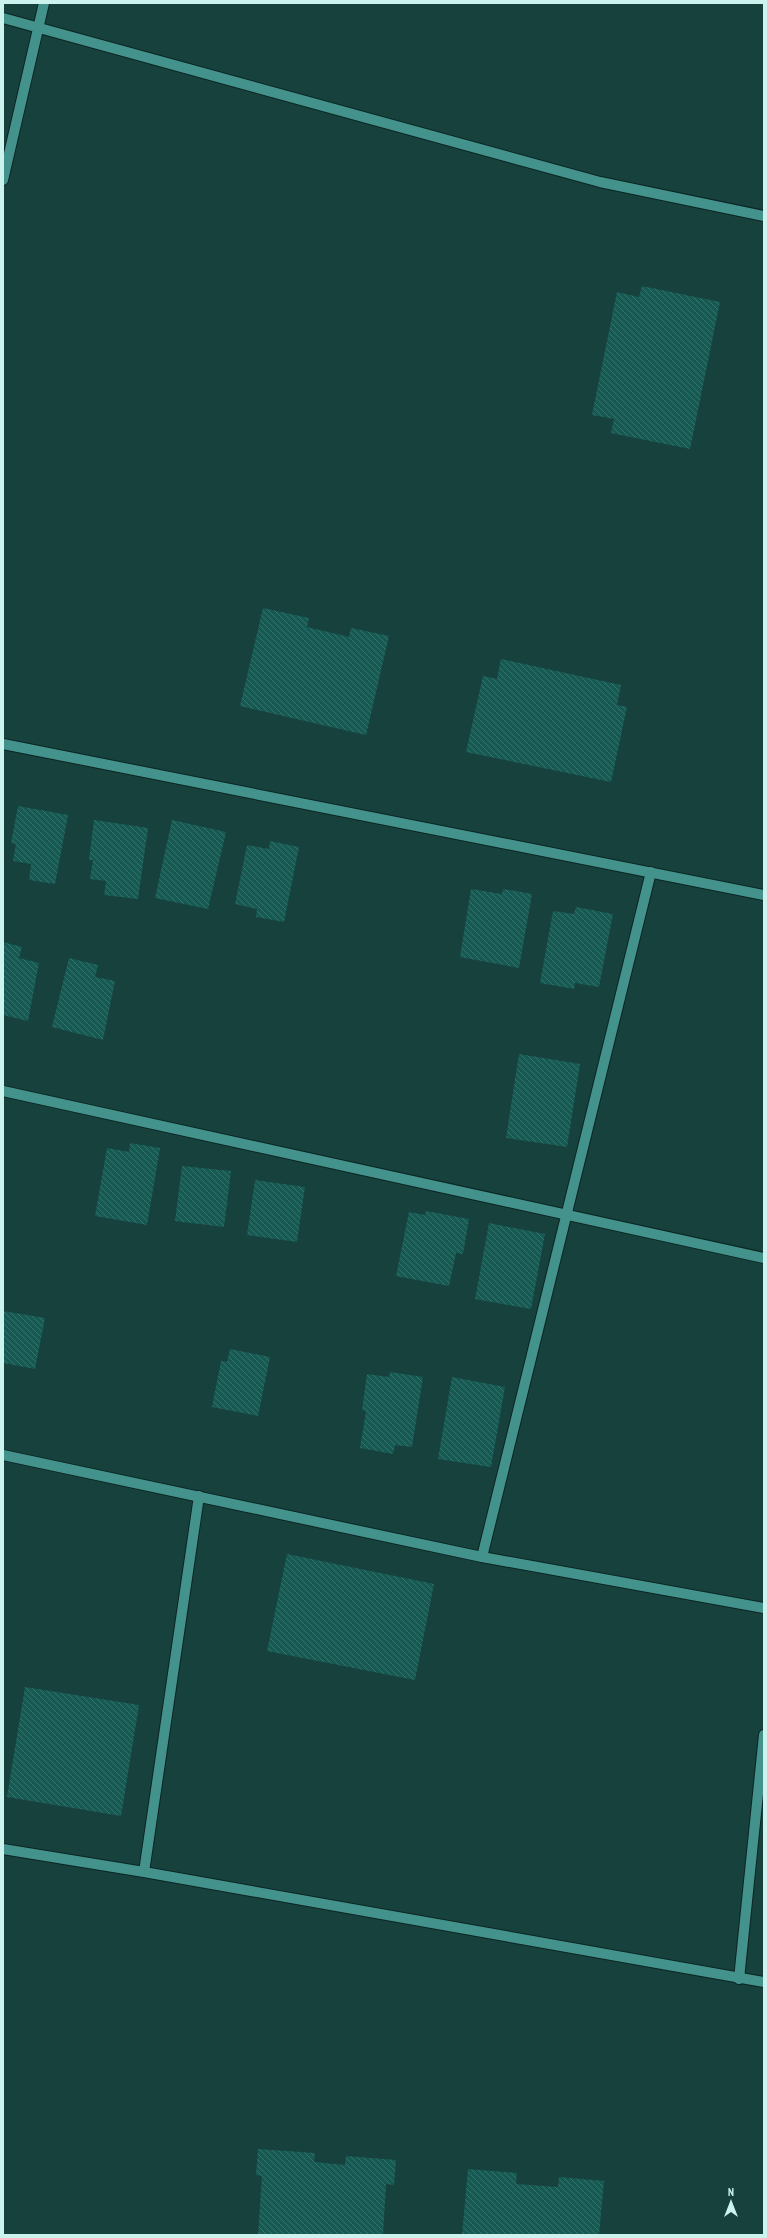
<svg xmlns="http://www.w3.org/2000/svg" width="767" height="2238" font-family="'PT Sans Narrow',sans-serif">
	<defs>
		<pattern id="building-back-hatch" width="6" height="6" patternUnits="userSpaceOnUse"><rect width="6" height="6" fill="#175a54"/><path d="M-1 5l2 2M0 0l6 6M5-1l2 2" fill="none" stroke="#38726d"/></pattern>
	</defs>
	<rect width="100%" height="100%" fill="#16413d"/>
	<!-- building -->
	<g fill="url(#building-back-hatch)">
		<polygon points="642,286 720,302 690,449 611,433 614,419 592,415 617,292 639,297"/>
		<polygon points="263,608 309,618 307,627 349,637 351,628 389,636 366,735 240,706"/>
		<polygon points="501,659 621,685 617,705 627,707 611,782 466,752 483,676 497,679"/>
		<polygon points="18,806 68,815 55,884 29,880 31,864 13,861 16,844 11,843"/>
		<polygon points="94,820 148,828 138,899 104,895 106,881 90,879 93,860 89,860"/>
		<polygon points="172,820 226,832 208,909 155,898"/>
		<polygon points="270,841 299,847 284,922 256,917 257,909 235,904 247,845 269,849"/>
		<polygon points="471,889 502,894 503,889 532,894 519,968 460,957"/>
		<polygon points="576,907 613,914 599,987 575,983 574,989 540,983 553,911 574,914"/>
		<polygon points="3,942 22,947 19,958 39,963 28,1021 3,1015"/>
		<polygon points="69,958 98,965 95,977 115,981 103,1040 52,1027"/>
		<polygon points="519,1054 580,1064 567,1147 506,1138"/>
		<polygon points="130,1143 160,1148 147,1225 95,1216 107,1148 129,1152"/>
		<polygon points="182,1166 231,1171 224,1227 175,1221"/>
		<polygon points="255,1180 305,1187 297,1242 247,1235"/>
		<polygon points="426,1211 469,1219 463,1254 456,1253 449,1286 396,1276 409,1212 425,1215"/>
		<polygon points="489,1223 545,1234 531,1309 475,1299"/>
		<polygon points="3,1311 45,1318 35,1369 3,1363"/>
		<polygon points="230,1349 270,1357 258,1416 212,1407 221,1361 227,1362"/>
		<polygon points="390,1372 423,1377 412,1447 395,1445 393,1454 360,1448 366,1411 362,1410 367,1374 389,1377"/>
		<polygon points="452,1377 505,1387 491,1467 438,1459"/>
		<polygon points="287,1554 434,1584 415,1680 267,1651"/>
		<polygon points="25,1687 139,1705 121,1816 7,1797"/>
		<polygon points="258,2149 315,2153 314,2162 345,2165 346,2156 396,2160 394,2185 386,2184 383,2235 258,2235 262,2176 256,2175"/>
		<polygon points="468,2169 517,2173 516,2184 558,2187 559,2177 604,2181 599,2235 462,2235"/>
	</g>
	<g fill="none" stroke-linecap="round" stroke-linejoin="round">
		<defs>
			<g id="minor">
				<polyline points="3,18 600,182 764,216"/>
				<polyline points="3,180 44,3"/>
				<polyline points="3,744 764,895"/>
				<polyline points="3,1091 764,1258"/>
				<polyline points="3,1455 482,1557 764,1608"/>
				<polyline points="482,1557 651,872"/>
				<polyline points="3,1849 144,1872 764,1982"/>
				<polyline points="144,1872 199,1496"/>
				<polyline points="739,1979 764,1735"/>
			</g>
		</defs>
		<!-- minor casing -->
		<use href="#minor" stroke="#0c2523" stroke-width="12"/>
		<!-- minor -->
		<use href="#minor" stroke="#43938c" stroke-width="10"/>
	</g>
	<!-- border -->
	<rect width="767" height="2238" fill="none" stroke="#cdf3ee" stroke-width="8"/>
	<!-- north arrow -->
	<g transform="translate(731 2202)" stroke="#16413d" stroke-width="3" paint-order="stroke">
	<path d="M0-3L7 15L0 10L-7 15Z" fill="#cdf3ee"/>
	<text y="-6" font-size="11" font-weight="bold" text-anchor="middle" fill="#cdf3ee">N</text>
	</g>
</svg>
